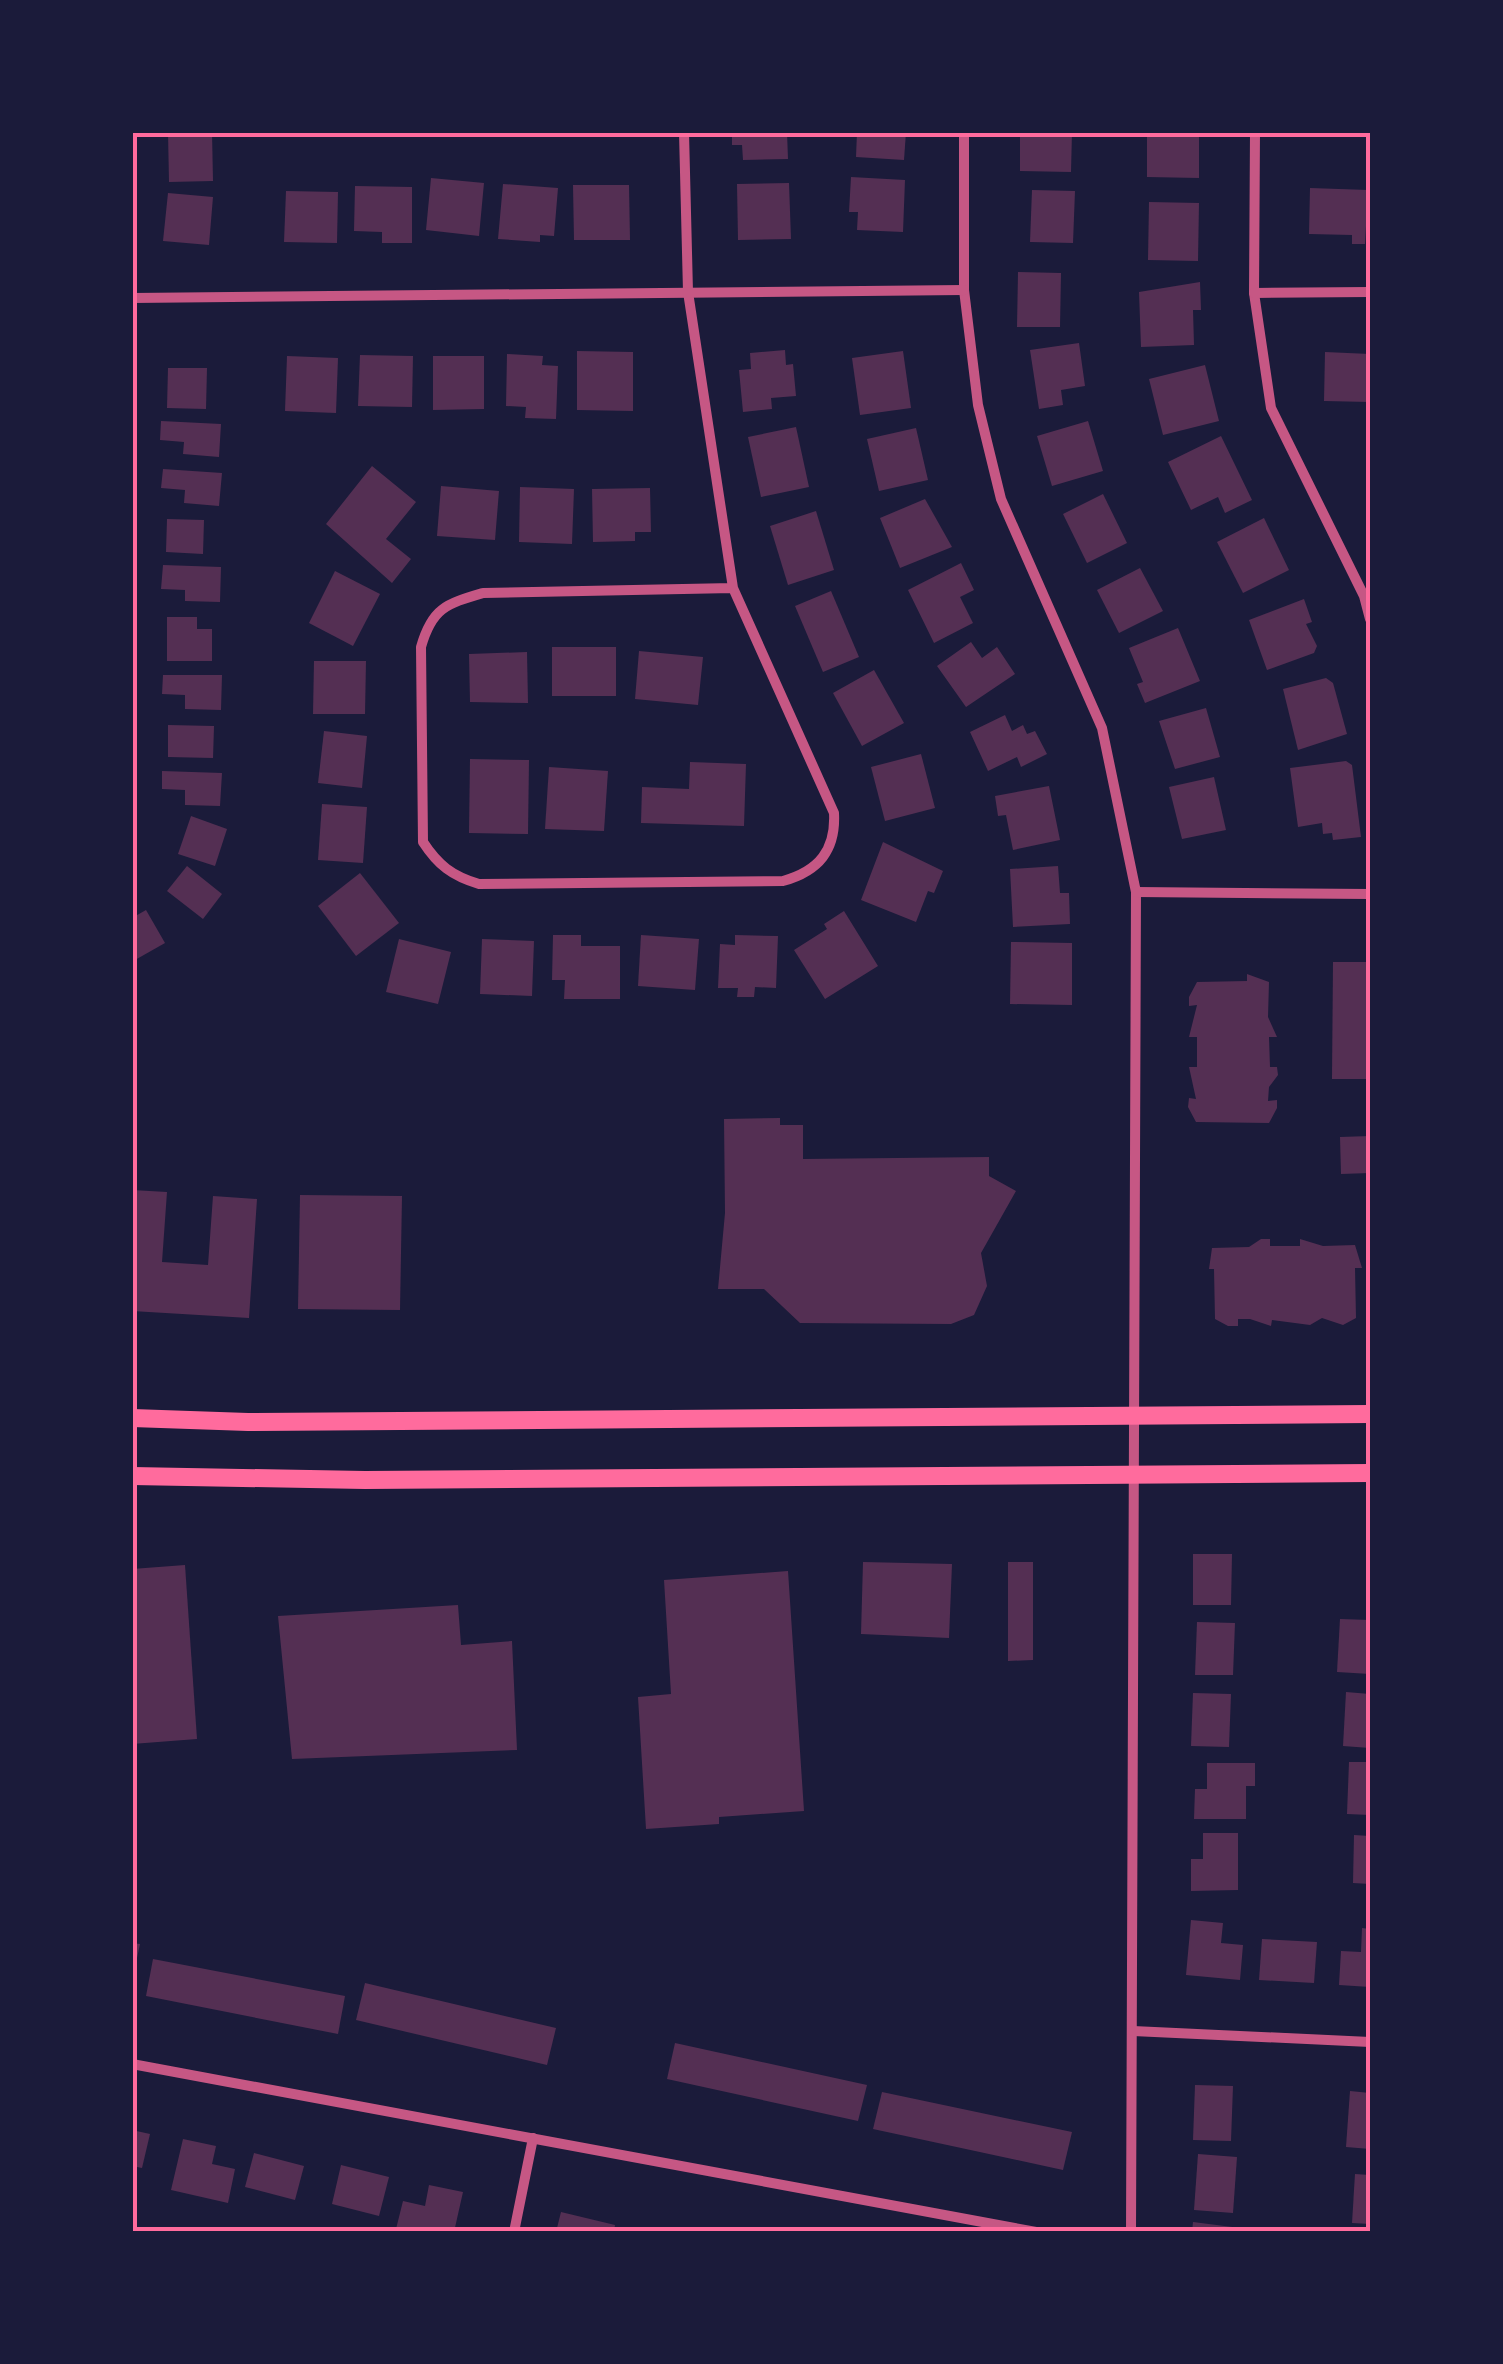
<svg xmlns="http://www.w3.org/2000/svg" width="1503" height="2364" font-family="'Open Sans',sans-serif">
	<rect width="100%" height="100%" fill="#1b1b3a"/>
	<!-- building -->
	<g fill="#542f53">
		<polygon points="168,132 212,132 213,181 169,182"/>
		<polygon points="732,132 787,132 788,159 743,160 742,145 732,145"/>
		<polygon points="857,132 906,132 904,160 856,157"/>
		<polygon points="1020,132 1072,132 1071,172 1020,171"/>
		<polygon points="1147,132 1199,132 1199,178 1147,177"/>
		<polygon points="851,177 905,180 903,232 857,230 858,212 849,212"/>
		<polygon points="431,178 484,183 479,236 426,230"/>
		<polygon points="789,183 791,239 738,240 737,184"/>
		<polygon points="503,184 558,188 554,236 540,235 540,242 498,239"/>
		<polygon points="573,185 629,185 630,240 574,240"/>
		<polygon points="355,186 412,187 412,243 382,243 382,232 354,231"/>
		<polygon points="1310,188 1368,190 1365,244 1352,244 1352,235 1309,234"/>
		<polygon points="1032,190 1075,191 1073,243 1030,242"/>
		<polygon points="286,191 338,192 337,243 284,242"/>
		<polygon points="168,193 213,197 209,245 163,241"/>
		<polygon points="1149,202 1199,203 1198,261 1148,260"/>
		<polygon points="1018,272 1061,273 1060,327 1017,327"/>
		<polygon points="1200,282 1201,310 1193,310 1194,345 1141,347 1139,292"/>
		<polygon points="1079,343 1085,386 1061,390 1063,405 1039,409 1030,350"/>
		<polygon points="785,350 786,365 793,364 796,396 771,398 772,409 743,412 739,370 751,369 750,353"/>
		<polygon points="577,351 633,352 633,411 577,410"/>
		<polygon points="903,351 911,408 860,415 852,358"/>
		<polygon points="1325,352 1370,354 1370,402 1324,401"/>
		<polygon points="507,354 543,356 542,365 558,366 556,419 525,418 526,407 506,406"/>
		<polygon points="360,355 413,356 412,407 358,406"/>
		<polygon points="287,356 338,358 336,413 285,411"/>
		<polygon points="433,356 484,356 484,409 433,410"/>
		<polygon points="1205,365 1219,421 1163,435 1149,379"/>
		<polygon points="168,368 207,368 206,409 167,408"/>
		<polygon points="161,421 221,424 219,457 183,454 184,442 160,440"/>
		<polygon points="1088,421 1103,471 1052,486 1037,436"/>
		<polygon points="796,427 809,487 761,497 748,437"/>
		<polygon points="916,428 928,480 879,491 867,439"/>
		<polygon points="1221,436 1252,500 1225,513 1218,497 1191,510 1168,462"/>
		<polygon points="372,466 416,502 386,539 411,559 392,583 326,524"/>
		<polygon points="163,469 222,473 219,506 184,503 185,490 161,488"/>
		<polygon points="441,486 499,491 495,540 437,536"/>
		<polygon points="520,487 574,489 572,544 519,542"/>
		<polygon points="650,488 651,532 635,532 635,541 593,542 592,489"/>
		<polygon points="1103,494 1127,543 1087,563 1063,514"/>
		<polygon points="925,499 952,547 900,568 880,518"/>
		<polygon points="816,511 834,570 788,585 770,526"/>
		<polygon points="1264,518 1289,570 1243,593 1217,542"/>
		<polygon points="167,519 204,520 203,554 166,552"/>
		<polygon points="961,563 974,590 960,597 973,623 934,643 908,590"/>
		<polygon points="163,565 221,567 220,602 185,601 185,590 161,589"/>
		<polygon points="1140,568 1163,611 1119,633 1097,590"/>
		<polygon points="335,571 380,594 353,646 309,623"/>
		<polygon points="831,591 859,657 823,672 795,606"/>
		<polygon points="1304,599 1312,622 1306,624 1317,646 1314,653 1267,670 1249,620"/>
		<polygon points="167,617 197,617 197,629 212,629 212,661 167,661"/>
		<polygon points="1178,628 1200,681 1145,703 1137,684 1143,682 1129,648"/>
		<polygon points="971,642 982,658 997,647 1015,674 966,707 937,666"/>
		<rect x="552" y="647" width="64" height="49"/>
		<polygon points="639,651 703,657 698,705 635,699"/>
		<polygon points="527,652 528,703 470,702 469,654"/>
		<polygon points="314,661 366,661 365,714 313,714"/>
		<polygon points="874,670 904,723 862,746 833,693"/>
		<polygon points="163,675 222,675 221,710 185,709 185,695 162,694"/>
		<polygon points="1326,678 1333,683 1347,734 1298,750 1283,689"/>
		<polygon points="1206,708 1220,757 1175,769 1159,721"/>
		<polygon points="1005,715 1012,731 1023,725 1027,734 1035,731 1047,754 1021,767 1017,757 988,771 970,732"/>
		<polygon points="168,725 214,726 213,758 168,757"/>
		<polygon points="324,731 367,736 362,788 318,783"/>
		<polygon points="921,754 935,808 885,821 871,767"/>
		<polygon points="470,759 529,760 528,834 469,833"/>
		<polygon points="1346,761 1352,765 1361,837 1333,840 1332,833 1323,834 1322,823 1298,827 1290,768"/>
		<polygon points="690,762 746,764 744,826 641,823 642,787 689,789"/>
		<polygon points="549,767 608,771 604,831 545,829"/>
		<polygon points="162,771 222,773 220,806 185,805 185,790 162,789"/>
		<polygon points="1214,777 1226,830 1182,839 1169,787"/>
		<polygon points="1049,786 1060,840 1013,850 1006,815 998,816 995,796"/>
		<polygon points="322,804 367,807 363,863 318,860"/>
		<polygon points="191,816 227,829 215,866 178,854"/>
		<polygon points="883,842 943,871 934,893 928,891 916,922 861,900"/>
		<polygon points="187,866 222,894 203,919 167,891"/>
		<polygon points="1058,866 1060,893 1069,893 1070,924 1013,927 1010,869"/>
		<polygon points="360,873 399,923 356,956 318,906"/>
		<polygon points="146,910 165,943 135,960 132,918"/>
		<polygon points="844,911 878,966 825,999 794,950 827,929 824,924"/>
		<polygon points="553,935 581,935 581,946 620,946 620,999 564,999 565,980 552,980"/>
		<polygon points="641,935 699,939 695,990 638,986"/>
		<polygon points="735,935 778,936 776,988 755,987 754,997 737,997 738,988 718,988 720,944 735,945"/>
		<polygon points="399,939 451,952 438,1004 386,992"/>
		<polygon points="482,939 534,941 532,996 480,994"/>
		<polygon points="1011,942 1072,943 1072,1005 1010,1004"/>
		<polygon points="1333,962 1370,962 1369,1079 1332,1079"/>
		<polygon points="1247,974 1269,982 1268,1017 1277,1037 1269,1037 1270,1067 1277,1067 1278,1075 1269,1087 1268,1101 1277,1100 1277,1108 1269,1123 1196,1122 1188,1107 1189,1098 1196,1099 1189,1067 1197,1067 1197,1037 1189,1037 1197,1005 1189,1006 1189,997 1197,982 1247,981"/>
		<polygon points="780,1118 780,1125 803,1125 803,1159 989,1157 989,1176 1016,1191 981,1253 987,1286 974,1315 951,1324 800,1323 764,1289 718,1289 725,1213 724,1119"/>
		<polygon points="1370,1136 1370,1173 1341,1174 1340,1137"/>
		<polygon points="132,1190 167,1192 162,1262 208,1265 213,1196 257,1199 249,1318 132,1311"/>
		<polygon points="300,1195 402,1196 400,1310 298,1309"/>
		<polygon points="1261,1239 1270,1239 1270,1246 1300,1246 1300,1239 1323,1246 1355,1245 1362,1268 1355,1268 1356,1318 1343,1325 1322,1318 1310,1325 1272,1320 1271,1326 1250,1319 1238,1319 1238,1326 1228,1326 1215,1319 1214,1269 1209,1269 1212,1248 1249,1247"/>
		<polygon points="1193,1554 1232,1554 1231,1605 1193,1605"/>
		<polygon points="863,1562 952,1564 949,1638 861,1634"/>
		<polygon points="1008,1562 1033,1562 1033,1660 1008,1661"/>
		<polygon points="185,1565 197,1739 132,1744 132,1569"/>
		<polygon points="788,1571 804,1811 719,1817 719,1824 646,1829 638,1697 671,1694 664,1580"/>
		<polygon points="458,1605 461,1645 512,1641 517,1750 292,1759 278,1616"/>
		<polygon points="1340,1619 1370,1620 1370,1674 1337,1672"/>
		<polygon points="1197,1622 1235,1623 1233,1675 1195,1675"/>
		<polygon points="1346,1692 1370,1694 1370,1748 1343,1746"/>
		<polygon points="1193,1693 1231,1694 1229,1747 1191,1746"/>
		<polygon points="1349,1762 1370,1762 1370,1815 1347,1814"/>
		<polygon points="1207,1763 1255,1763 1255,1786 1246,1786 1246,1819 1194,1819 1195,1789 1207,1789"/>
		<polygon points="1203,1833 1238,1833 1238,1890 1191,1891 1191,1859 1203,1859"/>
		<polygon points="1354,1835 1370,1836 1370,1884 1353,1883"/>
		<polygon points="1191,1920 1223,1923 1221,1943 1243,1945 1240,1980 1186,1975"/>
		<polygon points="1362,1928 1370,1929 1370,1987 1339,1985 1341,1951 1361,1952"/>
		<polygon points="1262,1939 1317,1942 1314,1983 1259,1980"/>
		<polygon points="132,1943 140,1944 134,1972 132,1971"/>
		<polygon points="153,1959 345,1996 338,2034 146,1996"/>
		<polygon points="365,1983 556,2028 547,2065 356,2020"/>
		<polygon points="675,2043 867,2085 858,2121 667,2079"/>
		<polygon points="1195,2085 1233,2086 1231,2141 1193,2140"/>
		<polygon points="1350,2091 1370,2093 1370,2149 1346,2147"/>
		<polygon points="882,2092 1072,2132 1063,2170 873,2129"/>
		<polygon points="132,2130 150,2134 142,2168 132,2166"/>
		<polygon points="183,2139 216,2146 212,2164 235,2169 228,2203 171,2190"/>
		<polygon points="254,2153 304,2166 295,2200 245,2187"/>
		<polygon points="1198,2154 1237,2157 1233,2213 1194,2210"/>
		<polygon points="341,2165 389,2177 379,2216 332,2204"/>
		<polygon points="1355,2174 1370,2175 1370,2224 1352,2223"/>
		<polygon points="429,2185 463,2192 454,2232 396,2229 403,2201 425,2206"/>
		<polygon points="561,2212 615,2225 614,2232 556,2232"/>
		<polygon points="1193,2222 1248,2229 1248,2232 1192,2232"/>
	</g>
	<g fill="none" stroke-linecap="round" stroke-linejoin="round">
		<!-- minor -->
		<g stroke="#c65784" stroke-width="10">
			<path d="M684 132 688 292 733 588 834 813C836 850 819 871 783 881L479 884C452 876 438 865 423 842L421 647C432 608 446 604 483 593L733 588"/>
			<polyline points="964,132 964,290 978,405 1001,499 1102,728 1136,892 1131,2232"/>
			<polyline points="1255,132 1254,293 1271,408 1364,596 1370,619"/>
			<polyline points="1254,293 1370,292"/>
			<polyline points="132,298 964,290"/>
			<polyline points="1136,892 1370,894"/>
			<polyline points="1133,2031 1370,2042"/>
			<polyline points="132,2064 1036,2232"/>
			<polyline points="514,2232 533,2138"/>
		</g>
		<!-- secondary -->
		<g stroke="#ff6b9d" stroke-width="18">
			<polyline points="132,1418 248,1422 1370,1414"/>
			<polyline points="132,1476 365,1480 1370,1473"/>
		</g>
	</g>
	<!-- border -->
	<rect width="1503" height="2364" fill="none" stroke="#1b1b3a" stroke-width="270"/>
	<rect x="135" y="135" width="1233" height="2094" fill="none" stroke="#ff6b9d" stroke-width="4"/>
</svg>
